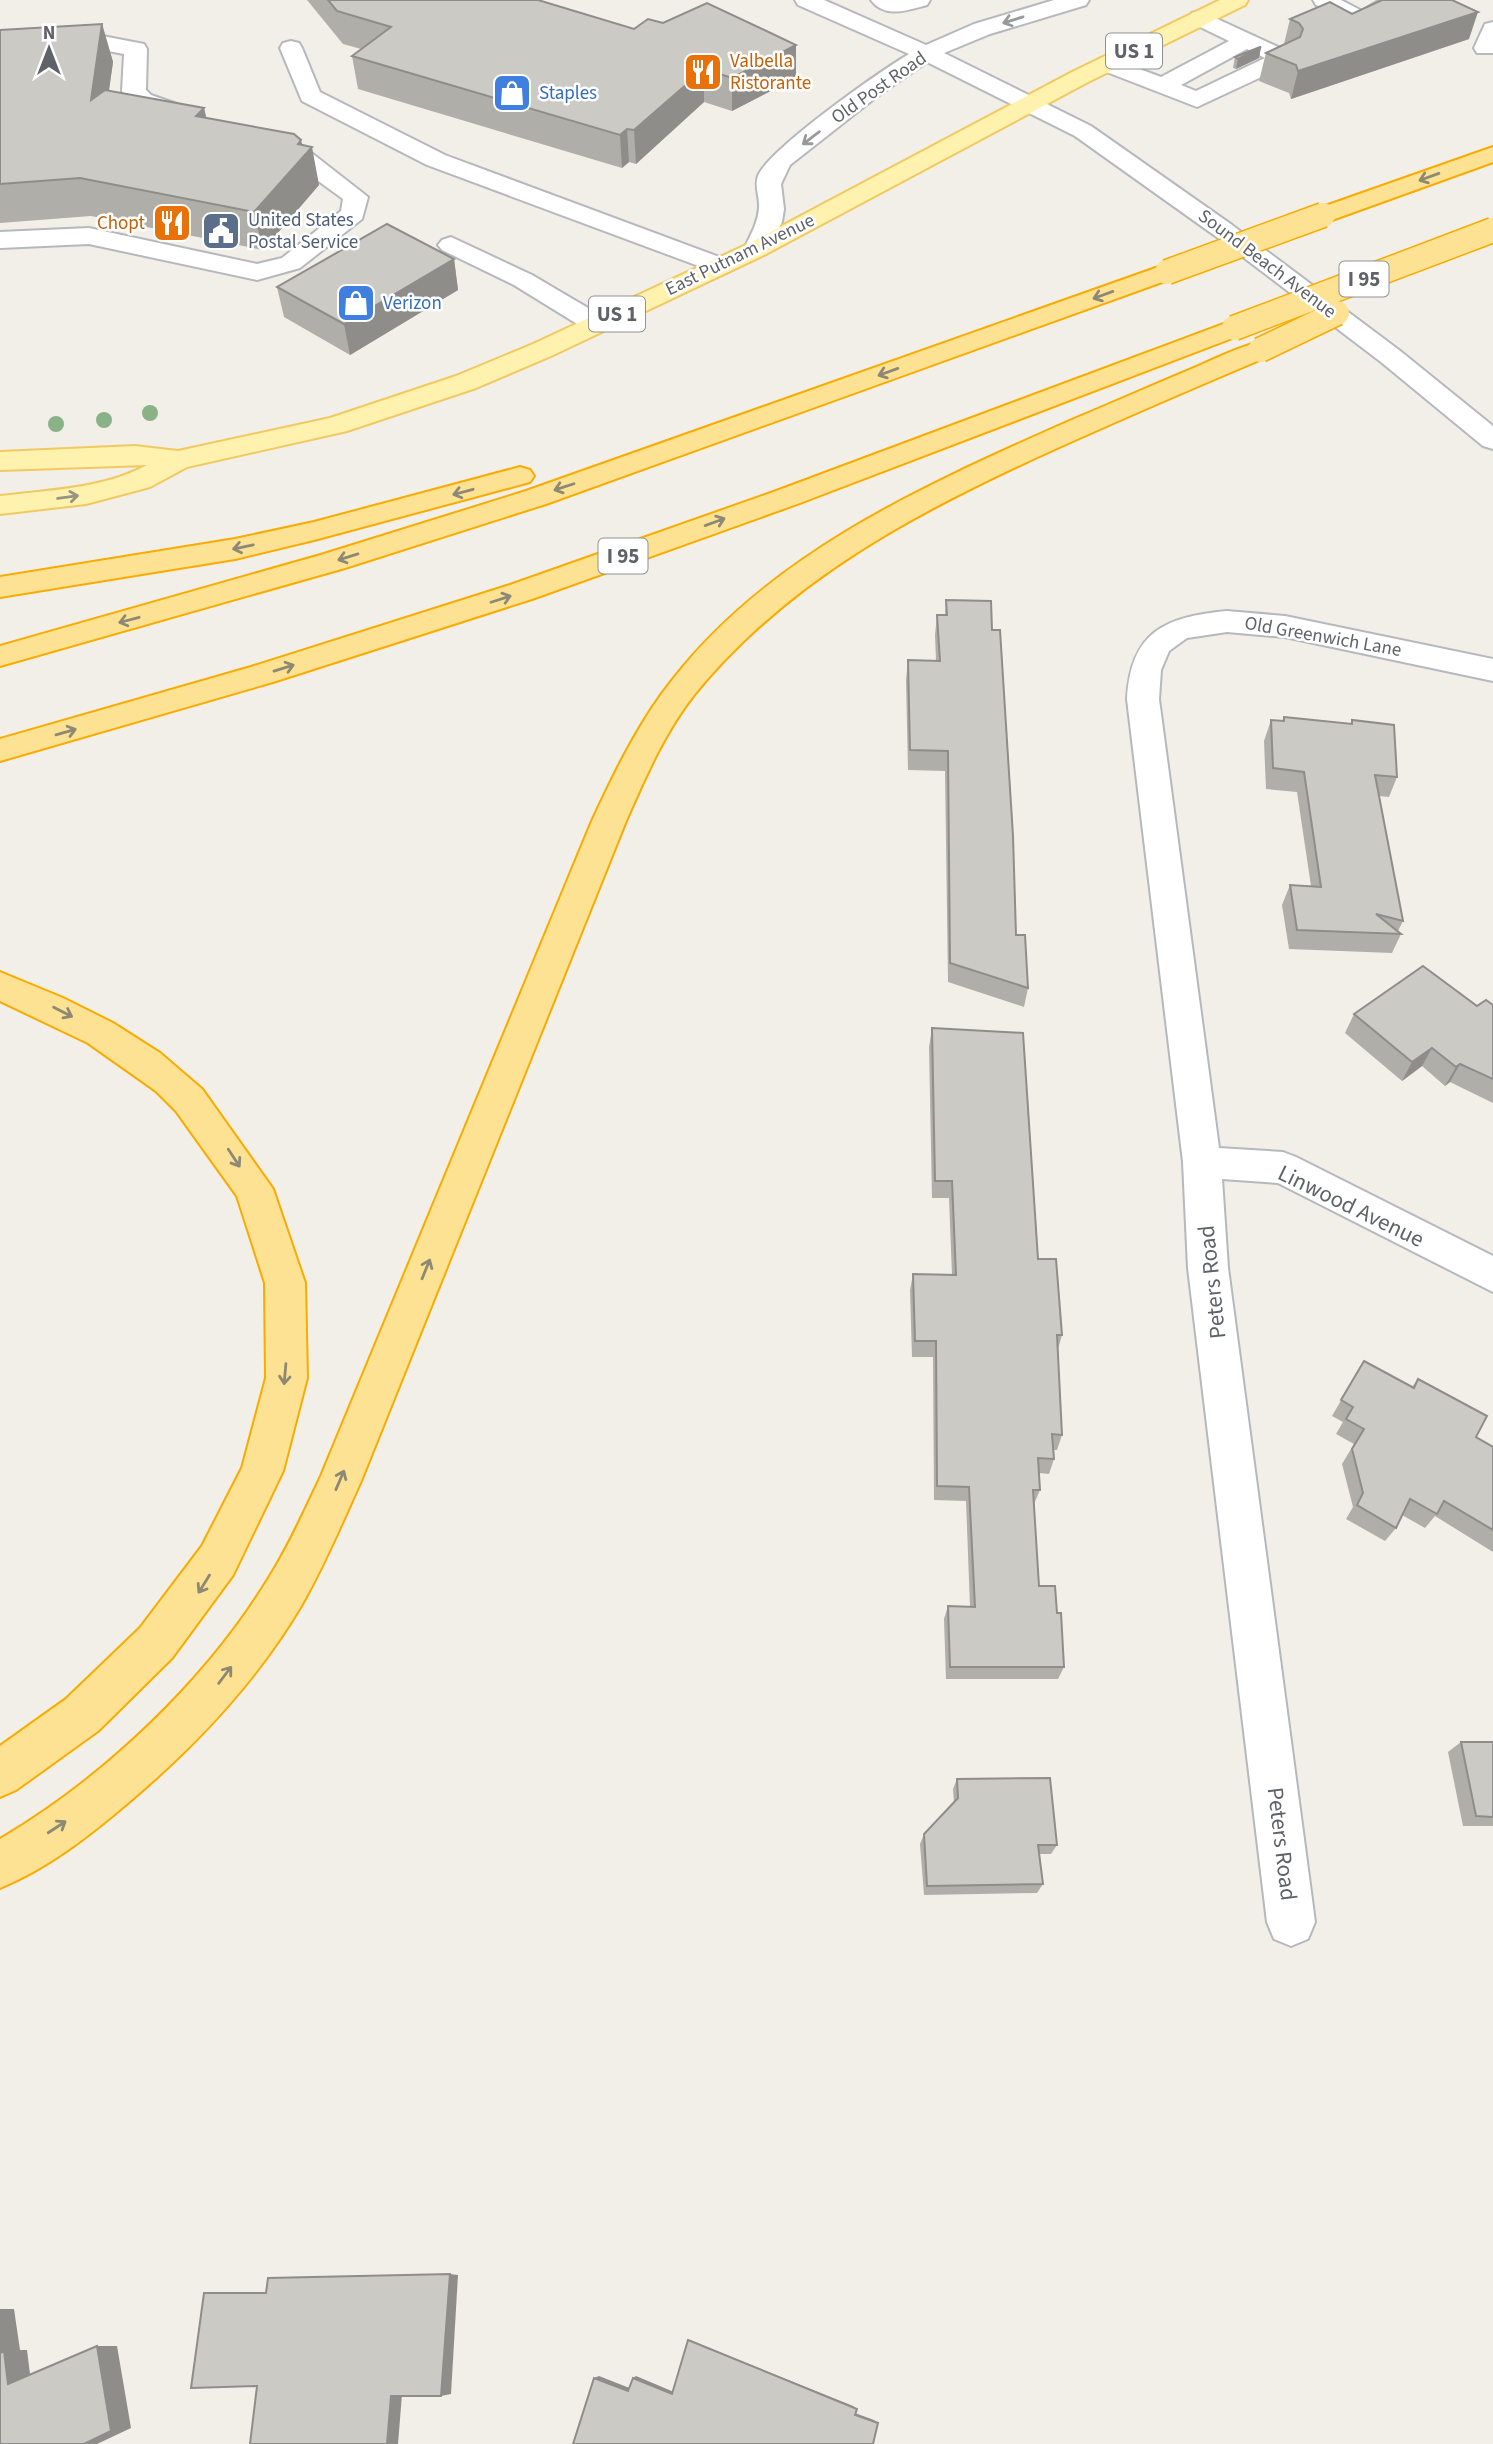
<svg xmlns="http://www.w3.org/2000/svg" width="1493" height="2444" font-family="'Source Sans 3',sans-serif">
	<rect width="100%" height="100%" fill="#f1efe8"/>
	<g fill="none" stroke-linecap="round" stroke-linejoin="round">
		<defs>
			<g id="minor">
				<path d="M795 0H824L926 45 974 24 1054 0H1089L1086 5 990 34 944 53 1091 126 1232 225 1399 350 1493 426V449L1483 446 1381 362 1214 235 1075 136 927 62 879 95 790 165 781 184 784 209 782 222 766 254 757 257 748 254 744 249C750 236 758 223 759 208 760 197 754 187 758 176 769 149 879 72 909 54L798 5Z"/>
				<path d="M871 0H930L927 5C908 10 885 19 871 0Z"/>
				<polygon points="1313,0 1341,0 1362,11 1380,0 1407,0 1404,5 1362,27 1316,5"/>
				<path d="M1200 11 1291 53 1294 58 1291 63 1197 107 1099 69 1096 64 1099 59 1107 57 1161 77 1229 41 1192 23 1189 18 1192 13ZM1247 49 1265 58 1196 91 1181 85Z"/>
				<polygon points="1493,22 1493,53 1477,53 1474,48 1485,24"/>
				<path d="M92 34 144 44 147 49 146 90 151 95 194 110 198 115 194 120C175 125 134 107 122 91L124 54 92 48 0 50V36Z"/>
				<polygon points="291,41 299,43 302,48 320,92 445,155 730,261 734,266 730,271 721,274 712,271 427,165 302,101 280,48 283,43"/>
				<polygon points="269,138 309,151 368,197 362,219 300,268 257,280 89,244 0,248 0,232 89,228 257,264 282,258 341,211 343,199 291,161 261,150 257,145 261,140"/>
				<polygon points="451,237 532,275 605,318 609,324 605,330 596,332 587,330 514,285 442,250 438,245 442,240"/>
				<path d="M1227 611 1285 616 1493 659V681L1285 637 1227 632 1187 638 1169 651 1161 670 1159 699 1219 1148 1283 1152 1296 1157 1493 1256V1292L1278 1183 1222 1179 1228 1268 1315 1922 1308 1939 1291 1946 1274 1939 1267 1922 1188 1268 1183 1162 1127 699C1131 632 1164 617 1227 611Z"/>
			</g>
			<path id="major" d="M1220 0H1248L1245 5 1088 82 766 254 551 356 476 388 347 431 187 467 150 487 86 504 0 514V496C49 490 103 489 147 465L0 470V452L135 446 178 451 330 418 456 376 533 344 748 244 1072 72Z"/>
			<g id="highway">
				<polygon points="1493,147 1493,162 1332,220 1323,222 1314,220 1311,215 1314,210"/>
				<polygon points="1167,264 1176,267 1180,272 1176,277 546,504 345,568 0,666 0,646 324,554 526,491"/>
				<polygon points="1234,320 1243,322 1247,328 1243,334 800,503 532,599 273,682 0,761 0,739 251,667 510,585 779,490"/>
				<path d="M1260 342 1269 344 1273 350 1269 356C1198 386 1126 417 1055 449 920 510 789 578 694 695 664 733 645 778 626 821L361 1481C342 1523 324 1566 301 1606 256 1682 195 1746 129 1802 89 1836 48 1868 0 1888V1839C104 1778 208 1679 270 1576 290 1544 305 1510 321 1476L592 821C612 778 633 734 661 695 760 557 923 486 1074 419 1115 402 1155 384 1196 367 1217 358 1238 347 1260 342Z"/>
				<polygon points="520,467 530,470 534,476 530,482 314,540 235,559 0,597 0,577 235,539 314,522"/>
				<polygon points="0,972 63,998 113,1023 160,1053 202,1089 273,1189 305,1283 307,1378 283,1471 233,1575 172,1658 98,1731 16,1790 0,1797 0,1746 66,1699 140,1628 202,1546 242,1468 266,1378 265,1283 237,1196 176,1111 156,1091 88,1043 0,1001"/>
			</g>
		</defs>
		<!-- minor casing -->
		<use href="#minor" stroke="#b5b8bc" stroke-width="4"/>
		<!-- major casing -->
		<use href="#major" stroke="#f2c960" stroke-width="4"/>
		<!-- highway casing -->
		<use href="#highway" stroke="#f9ab00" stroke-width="4"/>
		<!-- minor -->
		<use href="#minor" fill="#fff" fill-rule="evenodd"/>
		<!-- major -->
		<use href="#major" fill="#fff2af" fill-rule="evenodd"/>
		<!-- highway -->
		<use href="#highway" fill="#fde293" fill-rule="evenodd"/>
		<defs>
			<g id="highway-bridge">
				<polyline points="1167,272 1323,215"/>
				<polyline points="1234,328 1493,230"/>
				<polyline points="1260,350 1337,313"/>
			</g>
		</defs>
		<!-- highway-bridge casing -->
		<use href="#highway-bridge" stroke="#f9ab00" stroke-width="27" stroke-linecap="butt"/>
		<!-- highway-bridge -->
		<use href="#highway-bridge" stroke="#fde293" stroke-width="24"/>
	</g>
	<!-- trees -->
	<g fill="#89b387">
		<circle cx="150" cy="413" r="8"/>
		<circle cx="104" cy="420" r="8"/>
		<circle cx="56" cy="424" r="8"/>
	</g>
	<!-- wall -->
	<g fill="#afaea9">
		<polygon points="307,0 538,0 634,29 663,23 796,45 796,78 732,111 704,102 636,164 629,162 622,168 358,89 352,56 361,49 343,44"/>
		<polygon points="1352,14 1469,39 1291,99 1289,93 1259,81 1266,53 1284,44 1290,19"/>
		<polygon points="102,24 113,62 109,91 204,108 206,118 303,145 319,185 263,250 91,216 0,223 0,30"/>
		<polygon points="1261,47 1259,58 1236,69 1233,68 1235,57"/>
		<polygon points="454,259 458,290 350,355 284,317 277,287"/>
		<polygon points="946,600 992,630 1016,935 1028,988 1024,1007 948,982 945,771 908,770 906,680 908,660 936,661 935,635 937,615 945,615"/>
		<polygon points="1284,717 1351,724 1352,720 1397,777 1389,797 1379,796 1403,921 1398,931 1401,934 1392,953 1289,949 1282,905 1290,885 1311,886 1297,792 1266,789 1264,741 1271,720 1282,721"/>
		<polygon points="1493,1005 1493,1103 1450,1082 1445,1086 1422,1066 1402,1081 1345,1033 1354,1014"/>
		<polygon points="932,1028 1038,1259 1062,1335 1058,1349 1062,1435 1057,1450 1053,1450 1054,1459 1049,1474 1039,1473 1040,1490 1034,1504 1039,1586 1057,1613 1064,1667 1058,1679 946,1679 944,1619 948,1606 970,1607 966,1501 934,1500 933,1357 912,1357 910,1290 913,1274 952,1275 949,1198 932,1198 929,1047"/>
		<polygon points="1364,1361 1412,1387 1418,1379 1476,1437 1493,1447 1493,1552 1435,1516 1425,1528 1402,1515 1396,1528 1385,1541 1346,1519 1353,1507 1342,1464 1354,1444 1336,1434 1343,1422 1332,1416"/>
		<polygon points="1461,1742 1493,1742 1493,1826 1463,1826 1448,1752"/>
		<polygon points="957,1779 1057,1845 1051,1854 1039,1854 1043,1884 1037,1893 924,1895 920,1844 924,1834 954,1803 953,1789"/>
	</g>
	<!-- shaded-wall -->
	<g fill="#8f8d8a">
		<polygon points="1478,12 1469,39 1291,99 1298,71"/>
		<polygon points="102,24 113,62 102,137 91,100"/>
		<polygon points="796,45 796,78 732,111 732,78"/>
		<polygon points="1261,47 1259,58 1236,69 1238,59"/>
		<polygon points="704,69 704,102 636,164 634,130"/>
		<polygon points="204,108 213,146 196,116"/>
		<polygon points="627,129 629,162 622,168 620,135"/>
		<polygon points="301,140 305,155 312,147 319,185 263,250 254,212"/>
		<polygon points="454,259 458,290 350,355 344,324"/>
		<polygon points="1432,1048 1422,1066 1402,1081 1412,1062"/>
		<polygon points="1460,1064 1450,1082 1445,1086 1456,1067"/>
		<polygon points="450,2274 458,2275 451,2394 441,2396"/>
		<polygon points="0,2309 14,2309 20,2350 27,2350 31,2382 8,2384 0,2354"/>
		<polygon points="688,2340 690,2340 853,2406 857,2409"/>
		<polygon points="97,2346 117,2346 131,2428 97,2444 84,2444"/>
		<polygon points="599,2376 632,2389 628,2391 594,2378"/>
		<polygon points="636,2376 674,2392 672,2394 633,2378"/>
		<polygon points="402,2394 398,2444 387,2444 391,2396"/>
		<polygon points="852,2412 874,2420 878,2423 855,2415"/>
	</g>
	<!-- building -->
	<g fill="#cccac5" stroke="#8f8d8a" stroke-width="2">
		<polygon points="328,0 538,0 634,29 648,19 663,23 707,3 796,45 732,78 704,69 634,130 627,129 620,135 352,56 391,27 337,11"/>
		<polygon points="1382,0 1452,0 1478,12 1298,71 1296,65 1266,53 1300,37 1303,29 1299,23 1290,19 1330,2 1352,14"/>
		<polygon points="102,24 91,100 105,90 204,108 196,116 294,134 301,140 298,144 312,147 254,212 80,178 0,184 0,30"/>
		<polygon points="1260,47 1261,47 1238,59 1235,57"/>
		<polygon points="387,224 454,259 344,324 277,287"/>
		<polygon points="946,600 991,601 992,630 1000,630 1013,836 1016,935 1025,935 1028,988 950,963 948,751 910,750 908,660 940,661 937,615 947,615"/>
		<polygon points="1284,717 1352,724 1352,720 1394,725 1397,777 1375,775 1403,921 1376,914 1401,934 1297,930 1290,885 1321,887 1304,772 1273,768 1271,720 1284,721"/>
		<polygon points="1423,966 1477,1006 1486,1000 1493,1005 1493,1079 1460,1064 1456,1067 1432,1048 1412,1062 1354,1014"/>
		<polygon points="932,1028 1023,1033 1038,1259 1056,1259 1062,1335 1057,1335 1062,1435 1052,1434 1054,1459 1038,1458 1040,1490 1033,1490 1039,1586 1055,1586 1057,1613 1061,1613 1064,1667 950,1667 948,1606 975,1607 969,1487 937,1486 936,1341 915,1341 913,1274 956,1275 952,1181 935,1181"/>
		<polygon points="1364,1361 1414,1388 1418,1379 1487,1416 1476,1437 1493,1447 1493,1530 1444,1501 1437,1514 1410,1499 1396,1528 1357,1505 1363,1493 1352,1449 1364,1429 1346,1419 1353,1407 1341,1400"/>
		<polygon points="1461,1742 1493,1742 1493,1817 1476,1816"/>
		<polygon points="1050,1778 1057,1845 1038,1845 1043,1884 927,1886 924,1834 958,1798 957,1779"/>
		<polygon points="450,2274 441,2396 391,2396 387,2444 250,2444 257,2386 191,2388 204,2293 266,2293 268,2278"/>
		<polygon points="688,2340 857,2409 855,2415 878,2423 873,2444 573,2444 594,2378 628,2391 633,2378 672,2394"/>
		<polygon points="97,2346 111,2431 84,2444 0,2444 0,2353 4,2351 8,2384"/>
	</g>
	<!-- one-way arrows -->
	<defs><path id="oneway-shaft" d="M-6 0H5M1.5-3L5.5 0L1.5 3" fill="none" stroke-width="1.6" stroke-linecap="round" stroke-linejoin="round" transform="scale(1.75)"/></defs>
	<g stroke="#979a9d">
		<use href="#oneway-shaft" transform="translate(1013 20) rotate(163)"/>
		<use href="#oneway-shaft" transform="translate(811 138) rotate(143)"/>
	</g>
	<g stroke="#8e8975">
		<use href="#oneway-shaft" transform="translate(1429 177) rotate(160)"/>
		<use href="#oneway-shaft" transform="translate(1103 295) rotate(160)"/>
		<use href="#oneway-shaft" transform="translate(888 372) rotate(160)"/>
		<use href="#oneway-shaft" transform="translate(564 487) rotate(162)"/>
		<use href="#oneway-shaft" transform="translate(463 492) rotate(165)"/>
		<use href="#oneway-shaft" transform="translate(715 522) rotate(-20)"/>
		<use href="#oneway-shaft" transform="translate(243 547) rotate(168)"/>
		<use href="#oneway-shaft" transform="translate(348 557) rotate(163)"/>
		<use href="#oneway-shaft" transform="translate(501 599) rotate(-18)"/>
		<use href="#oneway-shaft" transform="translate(129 620) rotate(165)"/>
		<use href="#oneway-shaft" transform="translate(284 668) rotate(-17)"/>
		<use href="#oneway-shaft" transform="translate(66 732) rotate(-16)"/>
		<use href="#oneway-shaft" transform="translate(63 1012) rotate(27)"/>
		<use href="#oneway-shaft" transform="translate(234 1158) rotate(57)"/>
		<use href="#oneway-shaft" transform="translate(426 1269) rotate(-68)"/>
		<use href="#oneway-shaft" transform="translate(285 1374) rotate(95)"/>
		<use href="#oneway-shaft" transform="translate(340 1480) rotate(-67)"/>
		<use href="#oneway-shaft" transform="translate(204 1584) rotate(122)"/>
		<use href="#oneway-shaft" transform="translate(225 1675) rotate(-53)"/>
		<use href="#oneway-shaft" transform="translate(57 1827) rotate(-33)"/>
	</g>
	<use stroke="#979581" href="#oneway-shaft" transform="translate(68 497) rotate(-8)"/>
	<!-- icons -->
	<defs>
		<symbol id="restaurant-square" viewBox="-11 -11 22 22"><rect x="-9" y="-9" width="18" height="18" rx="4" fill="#e8710a" stroke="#fff"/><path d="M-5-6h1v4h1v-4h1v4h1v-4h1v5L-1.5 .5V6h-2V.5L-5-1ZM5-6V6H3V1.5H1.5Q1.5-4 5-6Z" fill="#fff"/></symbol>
		<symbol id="shop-square" viewBox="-11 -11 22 22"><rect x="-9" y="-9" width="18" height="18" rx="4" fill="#3f7fe0" stroke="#fff"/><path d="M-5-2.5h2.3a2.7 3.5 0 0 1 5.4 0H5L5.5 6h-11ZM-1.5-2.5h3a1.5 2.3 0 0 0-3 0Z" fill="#fff"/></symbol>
		<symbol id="civic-square" viewBox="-11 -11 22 22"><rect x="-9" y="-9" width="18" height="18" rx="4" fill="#5c6f8a" stroke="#fff"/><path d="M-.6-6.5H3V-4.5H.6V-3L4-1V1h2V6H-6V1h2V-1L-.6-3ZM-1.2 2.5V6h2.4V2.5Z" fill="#fff"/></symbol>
	</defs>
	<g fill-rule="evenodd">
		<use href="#restaurant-square" x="681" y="50" width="44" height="44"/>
		<use href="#shop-square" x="490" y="71" width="44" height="44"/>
		<use href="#restaurant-square" x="150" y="201" width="44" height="44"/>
		<use href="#civic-square" x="199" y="209" width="44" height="44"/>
		<use href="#shop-square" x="334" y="281" width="44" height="44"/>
	</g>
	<g text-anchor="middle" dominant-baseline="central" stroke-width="5" stroke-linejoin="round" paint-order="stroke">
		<!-- far-food labels -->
		<g font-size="19" fill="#c56008" stroke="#fff" text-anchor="start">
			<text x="730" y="61">Valbella<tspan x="730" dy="22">Ristorante</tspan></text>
			<text x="145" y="223" text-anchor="end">Chopt</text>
		</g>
		<!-- far-street labels -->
		<g font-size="19" fill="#5f6368" stroke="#fff">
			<text transform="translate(879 88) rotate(-35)">Old Post Road</text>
			<text transform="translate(740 255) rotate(-26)">East Putnam Avenue</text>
			<text transform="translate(1267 264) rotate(37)">Sound Beach Avenue</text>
			<text transform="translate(1323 637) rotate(10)">Old Greenwich Lane</text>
		</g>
		<!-- far-shop labels -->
		<g font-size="19" fill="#366cbe" stroke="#fff" text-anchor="start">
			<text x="539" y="93">Staples</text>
			<text x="383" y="303">Verizon</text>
		</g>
		<!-- far-service labels -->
		<g font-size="19" fill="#4e5e75" stroke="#fff" text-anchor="start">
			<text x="248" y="220">United States<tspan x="248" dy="22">Postal Service</tspan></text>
		</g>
		<!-- shield labels -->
		<g fill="#fff" stroke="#8f9295" stroke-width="2">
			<rect x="1106" y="33.5" width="56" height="35" rx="5"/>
			<rect x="1339.5" y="261.5" width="49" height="35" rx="5"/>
			<rect x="589" y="296.5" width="56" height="35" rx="5"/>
			<rect x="598.5" y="538.5" width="49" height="35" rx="5"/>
		</g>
		<g font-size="21" font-weight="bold" fill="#5f6368">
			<text x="1134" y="51">US 1</text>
			<text x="1364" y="279">I 95</text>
			<text x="617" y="314">US 1</text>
			<text x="623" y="556">I 95</text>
		</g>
		<!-- street labels -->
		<g font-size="23" fill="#5f6368" stroke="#fff">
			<text transform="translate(1351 1206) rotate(26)">Linwood Avenue</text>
			<text transform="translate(1212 1282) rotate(-96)">Peters Road</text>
			<text transform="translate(1282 1844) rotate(83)">Peters Road</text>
		</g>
	</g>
	<!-- north arrow -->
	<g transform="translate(49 49)" stroke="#ffffff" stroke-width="5" paint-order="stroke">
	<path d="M0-5L12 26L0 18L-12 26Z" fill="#5f6368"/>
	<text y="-10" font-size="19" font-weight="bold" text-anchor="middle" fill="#5f6368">N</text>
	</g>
</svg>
